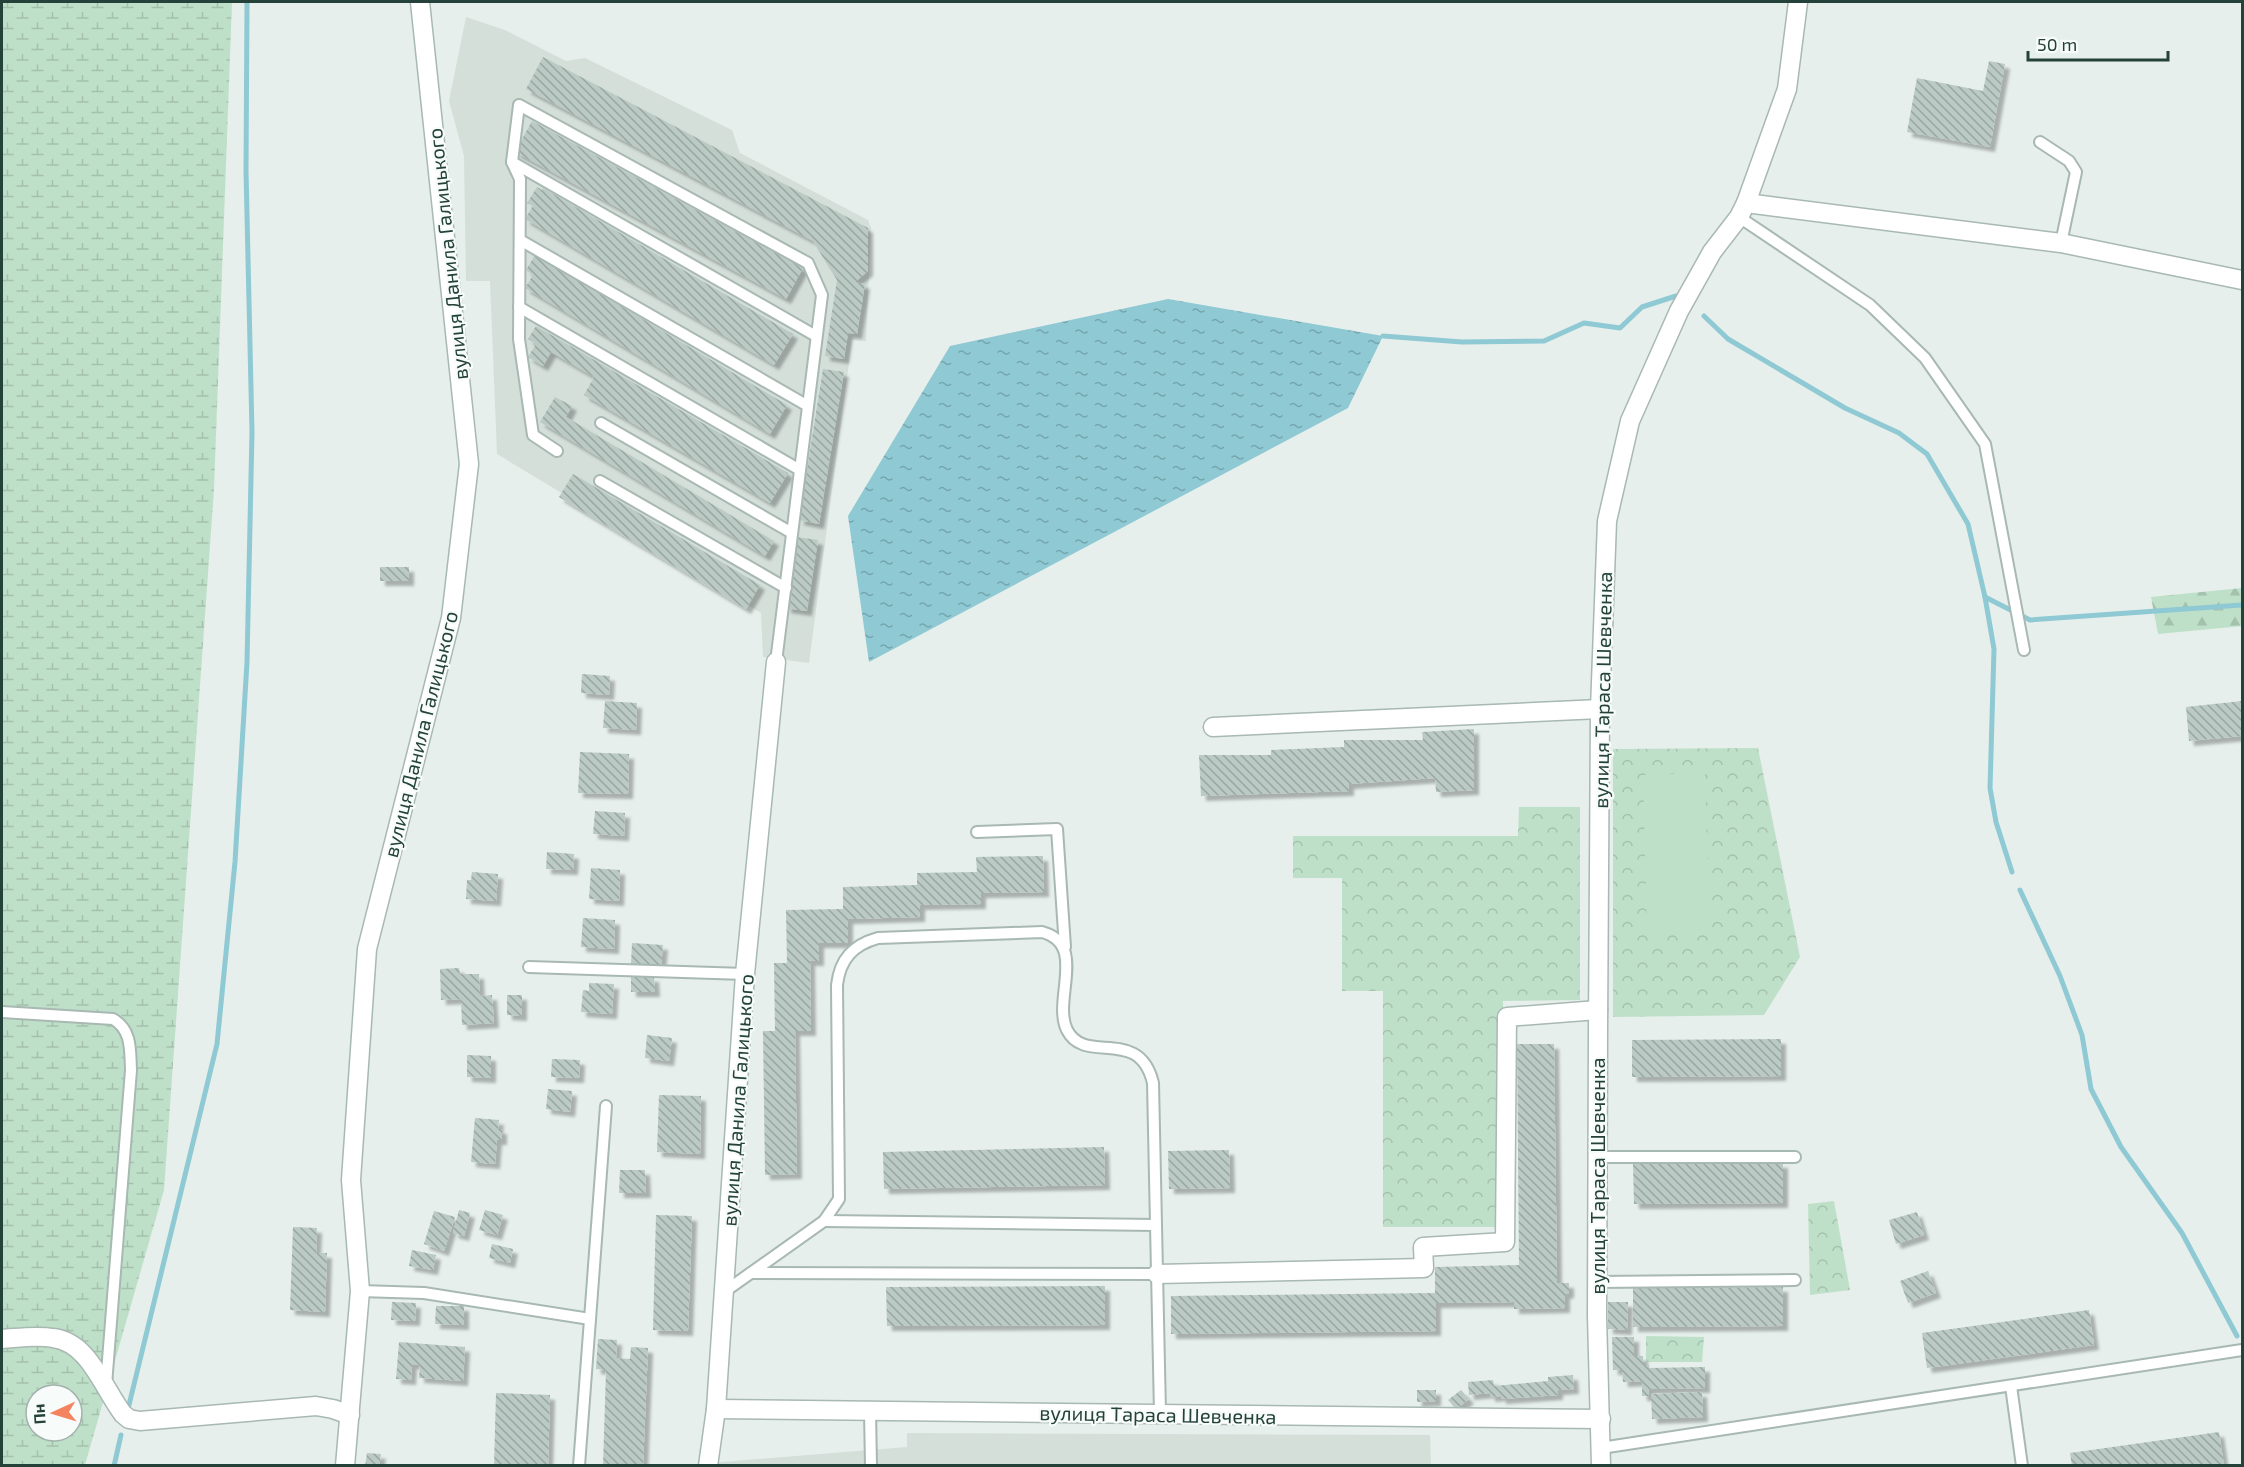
<svg xmlns="http://www.w3.org/2000/svg" width="2244" height="1467" font-family="'Exo 2',sans-serif">
	<defs>
		<pattern id="forest-firs" width="22" height="20" patternUnits="userSpaceOnUse" patternTransform="scale(1.5)"><rect width="22" height="20" fill="#bfe0c8"/><path d="M5 1l3.5 6h-7zM16 11l3.5 6h-7z" fill="#a4c1ad"/></pattern>
		<pattern id="wetland-marsh" width="20" height="14" patternUnits="userSpaceOnUse" patternTransform="scale(1.5)"><rect width="20" height="14" fill="#bfe0c8"/><path d="M1 5h8M5 5V1M11 12h8M15 12V8" fill="none" stroke="#a4c1ad"/></pattern>
		<pattern id="park-crowns" width="20" height="18" patternUnits="userSpaceOnUse" patternTransform="scale(1.5)"><rect width="20" height="18" fill="#bfe0c8"/><path d="M2 6a3 3 0 1 1 6 0M12 15a3 3 0 1 1 6 0" fill="none" stroke="#a4c1ad"/></pattern>
		<pattern id="water-ripples" width="26" height="14" patternUnits="userSpaceOnUse" patternTransform="scale(1.5)"><rect width="26" height="14" fill="#8ec9d4"/><path d="M2 4q2-2 4 0t4 0M15 11q2-2 4 0t4 0" fill="none" stroke="#74a5ad"/></pattern>
		<pattern id="building-back-hatch" width="6" height="6" patternUnits="userSpaceOnUse" patternTransform="scale(1.5)"><rect width="6" height="6" fill="#bbcac4"/><path d="M-1 5l2 2M0 0l6 6M5-1l2 2" fill="none" stroke="#98a6a0"/></pattern>
		<filter id="shadow"><feDropShadow dx="5" dy="5" stdDeviation="1.5" flood-color="#0004"/></filter>
	</defs>
	<rect width="100%" height="100%" fill="#e6efeb"/>
	<!-- built -->
	<g fill="#d4dfda">
		<polygon points="466,17 505,30 566,61 585,58 732,130 740,153 868,220 871,228 866,341 852,340 809,663 763,657 761,613 497,454 490,281 466,281 464,156 449,101"/>
		<polygon points="907,1433 1430,1435 1431,1465 708,1466 709,1463 907,1447"/>
	</g>
	<!-- forest -->
	<polygon fill="url(#forest-firs)" points="2242,588 2242,626 2158,634 2151,597"/>
	<!-- wetland -->
	<path fill="url(#wetland-marsh)" fill-rule="evenodd" d="M2 2H232L214 489 164 1190 85 1465 2 1466ZM36 1395H72V1431H36Z"/>
	<!-- park -->
	<g fill="url(#park-crowns)">
		<polygon points="1758,748 1800,957 1764,1015 1613,1017 1613,749"/>
		<polygon points="1519,807 1580,807 1580,1000 1503,1001 1503,1227 1383,1227 1383,991 1342,991 1342,878 1293,878 1293,836 1518,836"/>
		<polygon points="1834,1201 1850,1290 1810,1295 1808,1204"/>
		<polygon points="1646,1336 1704,1337 1702,1362 1646,1362"/>
	</g>
	<!-- pitch -->
	<polygon fill="#bfe0c8" points="1705,773 1709,932 1647,933 1643,775"/>
	<!-- water -->
	<polygon fill="url(#water-ripples)" points="1168,299 1383,336 1348,408 869,662 848,516 950,346"/>
	<g fill="none" stroke-linecap="round" stroke-linejoin="round">
		<!-- stream -->
		<g stroke="#8ec9d4" stroke-width="5">
			<polyline points="1704,316 1728,339 1845,408 1899,433 1927,454 1968,524 1985,597 1994,649 1990,788 1996,822 2012,872"/>
			<polyline points="1383,336 1462,342 1544,341 1584,323 1620,328 1642,307 1676,296 1679,298"/>
			<polyline points="1985,597 2030,620 2242,605"/>
			<polyline points="2020,890 2060,976 2082,1035 2091,1089 2121,1147 2182,1233 2237,1336"/>
			<polyline points="128,1409 217,1044 235,862 247,662 252,432 246,171 247,2"/>
			<polyline points="114,1466 121,1435"/>
		</g>
	</g>
	<!-- building -->
	<g fill="url(#building-back-hatch)" filter="url(#shadow)">
		<polygon points="543,57 868,228 868,271 855,282 865,284 857,334 848,333 844,359 825,356 837,280 813,241 526,89"/>
		<polygon points="1989,61 2005,64 1990,147 1907,132 1917,78 1983,91"/>
		<polygon points="532,121 803,268 786,299 515,152"/>
		<polygon points="537,187 542,190 543,188 793,334 774,365 525,219 533,206 527,203"/>
		<polygon points="535,255 787,405 770,434 525,288 533,275 526,270"/>
		<polygon points="536,326 788,473 770,503 584,395 594,377 551,352 543,366 528,357 536,344 528,339"/>
		<polygon points="823,369 844,372 819,524 799,520"/>
		<polygon points="555,397 572,406 566,417 774,541 765,556 540,422"/>
		<polygon points="573,474 760,585 746,609 559,497"/>
		<polygon points="797,537 818,540 807,611 786,608"/>
		<rect x="380" y="567" width="29" height="14"/>
		<polygon points="582,674 610,676 609,695 581,693"/>
		<polygon points="605,701 637,703 636,730 603,728"/>
		<polygon points="2242,701 2242,736 2189,741 2186,707"/>
		<polygon points="1474,729 1474,790 1436,792 1435,778 1349,784 1349,791 1201,796 1199,755 1271,755 1271,750 1344,747 1344,740 1423,740 1422,732"/>
		<polygon points="580,752 629,754 628,794 578,793"/>
		<polygon points="595,811 625,813 624,836 593,834"/>
		<polygon points="547,852 574,854 573,870 546,869"/>
		<polygon points="1043,856 1044,892 981,893 981,904 920,905 920,917 848,919 848,943 819,943 819,961 810,961 811,1031 795,1031 797,1174 765,1175 763,1031 775,1031 774,963 787,963 786,910 843,909 843,887 917,885 917,873 977,872 976,857"/>
		<polygon points="591,868 620,870 619,901 589,899"/>
		<polygon points="472,872 498,874 496,901 466,899 467,880 471,880"/>
		<polygon points="583,918 615,920 614,949 581,947"/>
		<polygon points="632,943 663,945 661,966 631,964"/>
		<polygon points="459,968 460,974 479,974 480,996 492,995 494,1023 462,1025 461,999 441,1000 440,969"/>
		<polygon points="631,977 654,977 655,992 631,992"/>
		<polygon points="589,983 614,984 612,1014 581,1012 583,990 589,991"/>
		<polygon points="507,995 522,995 522,1016 507,1015"/>
		<polygon points="647,1035 672,1038 669,1061 645,1058"/>
		<polygon points="1781,1039 1781,1076 1632,1077 1632,1040"/>
		<polygon points="1517,1044 1554,1044 1557,1283 1569,1283 1569,1293 1565,1294 1565,1308 1514,1309 1514,1302 1436,1303 1436,1331 1171,1334 1171,1296 1435,1293 1435,1267 1519,1265"/>
		<polygon points="467,1055 491,1056 491,1078 467,1077"/>
		<polygon points="552,1059 580,1060 579,1078 551,1077"/>
		<polygon points="548,1089 572,1091 570,1112 546,1109"/>
		<polygon points="659,1095 701,1096 700,1154 657,1152"/>
		<polygon points="475,1118 499,1120 498,1129 502,1129 502,1140 497,1140 495,1164 471,1162"/>
		<polygon points="1104,1147 1105,1185 884,1189 883,1152"/>
		<polygon points="1229,1150 1230,1188 1169,1189 1168,1151"/>
		<polygon points="1633,1163 1783,1163 1783,1203 1634,1204"/>
		<polygon points="620,1170 645,1170 646,1193 619,1193"/>
		<polygon points="459,1210 470,1213 464,1236 453,1233"/>
		<polygon points="485,1210 503,1215 497,1235 479,1230"/>
		<polygon points="434,1211 455,1217 444,1251 424,1244"/>
		<polygon points="1917,1212 1924,1235 1896,1244 1889,1220"/>
		<polygon points="656,1215 692,1216 688,1331 653,1330"/>
		<polygon points="293,1227 317,1228 316,1253 327,1253 325,1312 290,1310"/>
		<polygon points="492,1244 513,1249 510,1263 489,1258"/>
		<polygon points="412,1250 436,1255 433,1270 409,1266"/>
		<polygon points="1928,1271 1936,1293 1908,1303 1900,1281"/>
		<polygon points="1105,1286 1105,1325 887,1326 886,1287"/>
		<polygon points="1783,1287 1783,1326 1633,1327 1633,1288"/>
		<polygon points="392,1302 416,1303 415,1321 391,1320"/>
		<polygon points="1608,1302 1628,1302 1627,1330 1608,1329"/>
		<polygon points="436,1306 464,1306 464,1325 435,1324"/>
		<polygon points="2089,1310 2094,1345 1927,1368 1922,1333"/>
		<polygon points="1612,1337 1634,1337 1634,1356 1643,1356 1643,1365 1649,1365 1649,1368 1705,1367 1705,1388 1649,1389 1649,1396 1642,1396 1642,1381 1623,1382 1622,1370 1613,1370"/>
		<polygon points="598,1339 617,1340 616,1358 630,1359 631,1347 648,1348 643,1466 603,1466 606,1370 596,1369"/>
		<polygon points="399,1342 465,1347 463,1381 419,1378 420,1365 412,1364 411,1380 396,1379"/>
		<polygon points="1573,1375 1574,1389 1558,1390 1558,1395 1501,1399 1501,1396 1490,1397 1490,1393 1469,1395 1468,1382 1493,1380 1494,1386 1548,1381 1548,1377"/>
		<polygon points="1417,1390 1436,1390 1436,1401 1417,1402"/>
		<polygon points="1461,1390 1469,1399 1456,1409 1448,1400"/>
		<polygon points="1702,1392 1703,1417 1652,1419 1651,1394"/>
		<polygon points="496,1393 550,1395 548,1466 494,1466"/>
		<polygon points="2219,1432 2224,1466 2072,1466 2070,1453"/>
		<polygon points="367,1453 381,1454 379,1466 365,1466"/>
	</g>
	<g fill="none" stroke-linecap="round" stroke-linejoin="round">
		<defs>
			<g id="service">
				<polyline points="2040,142 2069,161 2076,172 2061,243"/>
				<polyline points="512,162 816,336"/>
				<polyline points="1739,217 1870,305 1925,358 1985,444 2024,650"/>
				<polyline points="520,240 808,406"/>
				<polyline points="519,307 800,470"/>
				<polyline points="601,423 792,533"/>
				<polyline points="557,451 533,435 519,339 520,179 512,162 519,105 808,263 822,295 776,662"/>
				<polyline points="600,481 786,588"/>
				<polyline points="977,832 1057,829 1065,947"/>
				<polyline points="529,967 745,974"/>
				<path d="M2 1012 113 1019C132 1030 130 1050 131 1070L106 1385"/>
				<polyline points="1597,1157 1795,1157"/>
				<polyline points="824,1221 1156,1225"/>
				<polyline points="751,1273 1157,1274"/>
				<polyline points="1597,1282 1795,1280"/>
				<polyline points="360,1291 424,1293 590,1319"/>
				<path d="M724 1292 824 1221 839 1199 837 985C840 959 853 945 878 938L1042 932C1088 944 1052 1000 1067 1030 1085 1066 1139 1025 1153 1083L1160 1413"/>
				<polyline points="2011,1386 2022,1466"/>
				<polyline points="870,1411 871,1466"/>
				<polyline points="1601,1448 2242,1350"/>
				<polyline points="579,1466 606,1106"/>
			</g>
			<g id="minor">
				<polyline points="1746,203 2061,243 2242,280"/>
				<polyline points="1213,727 1600,709"/>
				<polyline points="1157,1274 1424,1268 1423,1247 1505,1242 1507,1017 1598,1010"/>
				<path d="M2 1339C18 1338 36 1335 53 1338 89 1342 103 1388 123 1414L129 1419 140 1421 316 1406 333 1409 350 1415"/>
				<polyline points="716,1409 1601,1419"/>
				<polyline points="345,1466 360,1291 351,1180 367,949 451,618 469,464 420,2"/>
				<polyline points="708,1466 716,1409 745,974 776,662"/>
				<polyline points="1601,1466 1597,1316 1598,1032 1600,709 1607,521 1630,421 1679,311 1712,252 1739,217 1746,203 1787,89 1798,2"/>
			</g>
		</defs>
		<!-- service casing -->
		<use href="#service" stroke="#a8b8b2" stroke-width="14"/>
		<!-- minor casing -->
		<use href="#minor" stroke="#a8b8b2" stroke-width="21"/>
		<!-- service -->
		<use href="#service" stroke="#fff" stroke-width="10"/>
		<!-- minor -->
		<use href="#minor" stroke="#fff" stroke-width="18"/>
	</g>
	<g text-anchor="middle" dominant-baseline="central" stroke-width="4.5" stroke-linejoin="round" paint-order="stroke">
		<!-- street labels -->
		<g font-size="20" fill="#24423a" stroke="#f7fbf9">
			<text transform="translate(447 254) rotate(-96)">вулиця Данила Галицького</text>
			<text transform="translate(1602 690) rotate(-89)">вулиця Тараса Шевченка</text>
			<text transform="translate(420 734) rotate(-76)">вулиця Данила Галицького</text>
			<text transform="translate(737 1100) rotate(-86)">вулиця Данила Галицького</text>
			<text transform="translate(1597 1176) rotate(-90)">вулиця Тараса Шевченка</text>
			<text transform="translate(1158 1414) rotate(1)">вулиця Тараса Шевченка</text>
		</g>
	</g>
	<!-- border -->
	<rect width="2244" height="1467" fill="none" stroke="#24423a" stroke-width="6"/>
	<!-- north arrow -->
	<g transform="translate(54 1413) rotate(266)"><circle r="28" fill="#f7fbf9" stroke="#a3b1ad" stroke-width="1.5"/>
	<path d="M0-4.5L10 22L0 15L-10 22Z" fill="#f4845f"/>
	<text y="-9" font-size="16" font-weight="bold" text-anchor="middle" fill="#24423a">Пн</text>
	</g>
	<!-- scale -->
	<path d="M2028 51v9h140v-9" fill="none" stroke="#24423a" stroke-width="3"/>
	<text x="2037" y="51" font-size="18" fill="#24423a" stroke="#f7fbf9" stroke-width="4.5" paint-order="stroke">50 m</text>
</svg>
